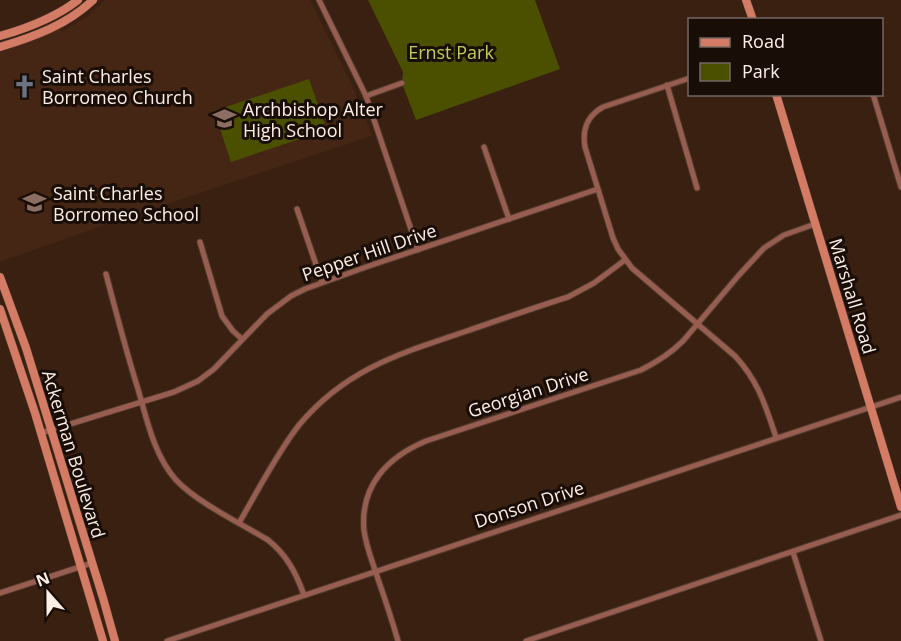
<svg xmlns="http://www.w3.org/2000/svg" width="901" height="641" font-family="'Open Sans',sans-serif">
	<rect width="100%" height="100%" fill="#392011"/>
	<!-- built -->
	<polygon fill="#452513" points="105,0 310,0 353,87 372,136 116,221 0,262 0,47 59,24 62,32 89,15"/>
	<!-- green -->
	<g fill="#4a5000">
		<polygon points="368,0 535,0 560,69 416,120 402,83 403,72"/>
		<polygon points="309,79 327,130 231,162 214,111"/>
	</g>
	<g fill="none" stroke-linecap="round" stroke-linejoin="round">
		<defs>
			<g id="street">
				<polyline points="319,0 366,96 418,250"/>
				<path d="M690 78 603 107C587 116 582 129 585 147L613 238 618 249 632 268 735 356C759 382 765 405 776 437"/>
				<polyline points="667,85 697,188"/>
				<polyline points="873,94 901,187"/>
				<polyline points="366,96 402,83"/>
				<polyline points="484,147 509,219"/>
				<polyline points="297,209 322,282"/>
				<polyline points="200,242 222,316 233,331 242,339"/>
				<path d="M106 274C116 312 126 351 138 389 147 420 154 455 176 480 198 503 240 523 268 540 287 555 296 573 304 595"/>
				<polyline points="41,433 174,392 198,381 214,369 267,314 291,296 305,289 366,267 598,189"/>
				<path d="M239 523C257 492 277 453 299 425 345 370 398 354 464 332 499 320 533 308 568 297L594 283 625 260"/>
				<polyline points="793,552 821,641"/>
				<polyline points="0,593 92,563"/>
				<polyline points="167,641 901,397"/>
				<path d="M398 641C392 620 385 599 378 579 373 563 366 547 364 530 360 485 388 457 426 441L641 370C657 362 670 354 683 341L739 275 764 248 784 235 815 224"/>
				<polyline points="526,641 901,515"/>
			</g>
			<g id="secondary">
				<polyline points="746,0 753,20"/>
				<path d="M0 36C28 28 55 18 78 0"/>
				<path d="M0 47C33 37 67 25 93 0"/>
				<polyline points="776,94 901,507"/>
				<polyline points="0,277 26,348 103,598 115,641"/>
				<polyline points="0,309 35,413 103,641"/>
			</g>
		</defs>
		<!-- street casing -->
		<use href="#street" stroke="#543d2f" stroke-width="7"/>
		<!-- secondary casing -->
		<use href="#secondary" stroke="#543d2f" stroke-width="9"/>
		<!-- street -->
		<use href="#street" stroke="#965d50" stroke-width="5"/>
		<!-- secondary -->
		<use href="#secondary" stroke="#d47b65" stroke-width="8"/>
	</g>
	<!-- icons -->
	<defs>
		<symbol id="church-bare" viewBox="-9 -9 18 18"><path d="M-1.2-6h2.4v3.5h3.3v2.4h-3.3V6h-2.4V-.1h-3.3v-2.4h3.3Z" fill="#6b7280" stroke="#180d07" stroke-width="2.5" paint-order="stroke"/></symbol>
		<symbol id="school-bare" viewBox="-9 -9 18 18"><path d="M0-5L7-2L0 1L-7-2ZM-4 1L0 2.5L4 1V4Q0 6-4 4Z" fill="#8d6e63" stroke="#180d07" stroke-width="2.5" paint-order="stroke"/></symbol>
	</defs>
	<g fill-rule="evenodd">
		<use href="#church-bare" x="8" y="70" width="33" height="33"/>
		<use href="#school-bare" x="208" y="102" width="33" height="33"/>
		<use href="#school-bare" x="18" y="186" width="33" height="33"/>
	</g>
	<g text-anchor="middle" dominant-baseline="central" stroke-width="6" stroke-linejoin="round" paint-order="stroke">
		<!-- park labels -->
		<g font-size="18" fill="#c0cd58" stroke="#180d07">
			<text x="451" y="52">Ernst Park</text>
		</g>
		<!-- poi labels -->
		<g font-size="18" fill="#fdefe7" stroke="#180d07" text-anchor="start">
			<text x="42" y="76">Saint Charles<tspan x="42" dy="21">Borromeo Church</tspan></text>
			<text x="243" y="109">Archbishop Alter<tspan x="243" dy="21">High School</tspan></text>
			<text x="53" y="193">Saint Charles<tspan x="53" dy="21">Borromeo School</tspan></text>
		</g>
		<!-- street labels -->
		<g font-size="18" fill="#fdefe7" stroke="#180d07">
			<text transform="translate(369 252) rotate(-19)">Pepper Hill Drive</text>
			<text transform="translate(853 296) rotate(73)">Marshall Road</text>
			<text transform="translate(528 392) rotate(-18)">Georgian Drive</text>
			<text transform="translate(74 454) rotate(73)">Ackerman Boulevard</text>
			<text transform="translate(529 504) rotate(-18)">Donson Drive</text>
		</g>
	</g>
	<!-- legend -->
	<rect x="688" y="18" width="195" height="78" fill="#180d07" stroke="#746761" stroke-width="1.5"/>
	<rect x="700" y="38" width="30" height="9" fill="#d47b65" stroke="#746761" stroke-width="1.5"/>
	<text x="742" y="48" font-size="18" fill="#fdefe7">Road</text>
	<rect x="700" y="63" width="30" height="18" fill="#4a5000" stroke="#746761" stroke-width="1.5"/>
	<text x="742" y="78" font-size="18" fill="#fdefe7">Park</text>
	<!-- north arrow -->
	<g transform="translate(48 593) rotate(339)" stroke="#180d07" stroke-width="4.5" paint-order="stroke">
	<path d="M0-4.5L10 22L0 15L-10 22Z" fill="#fdefe7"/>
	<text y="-9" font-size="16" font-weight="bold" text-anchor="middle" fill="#fdefe7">N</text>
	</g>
</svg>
